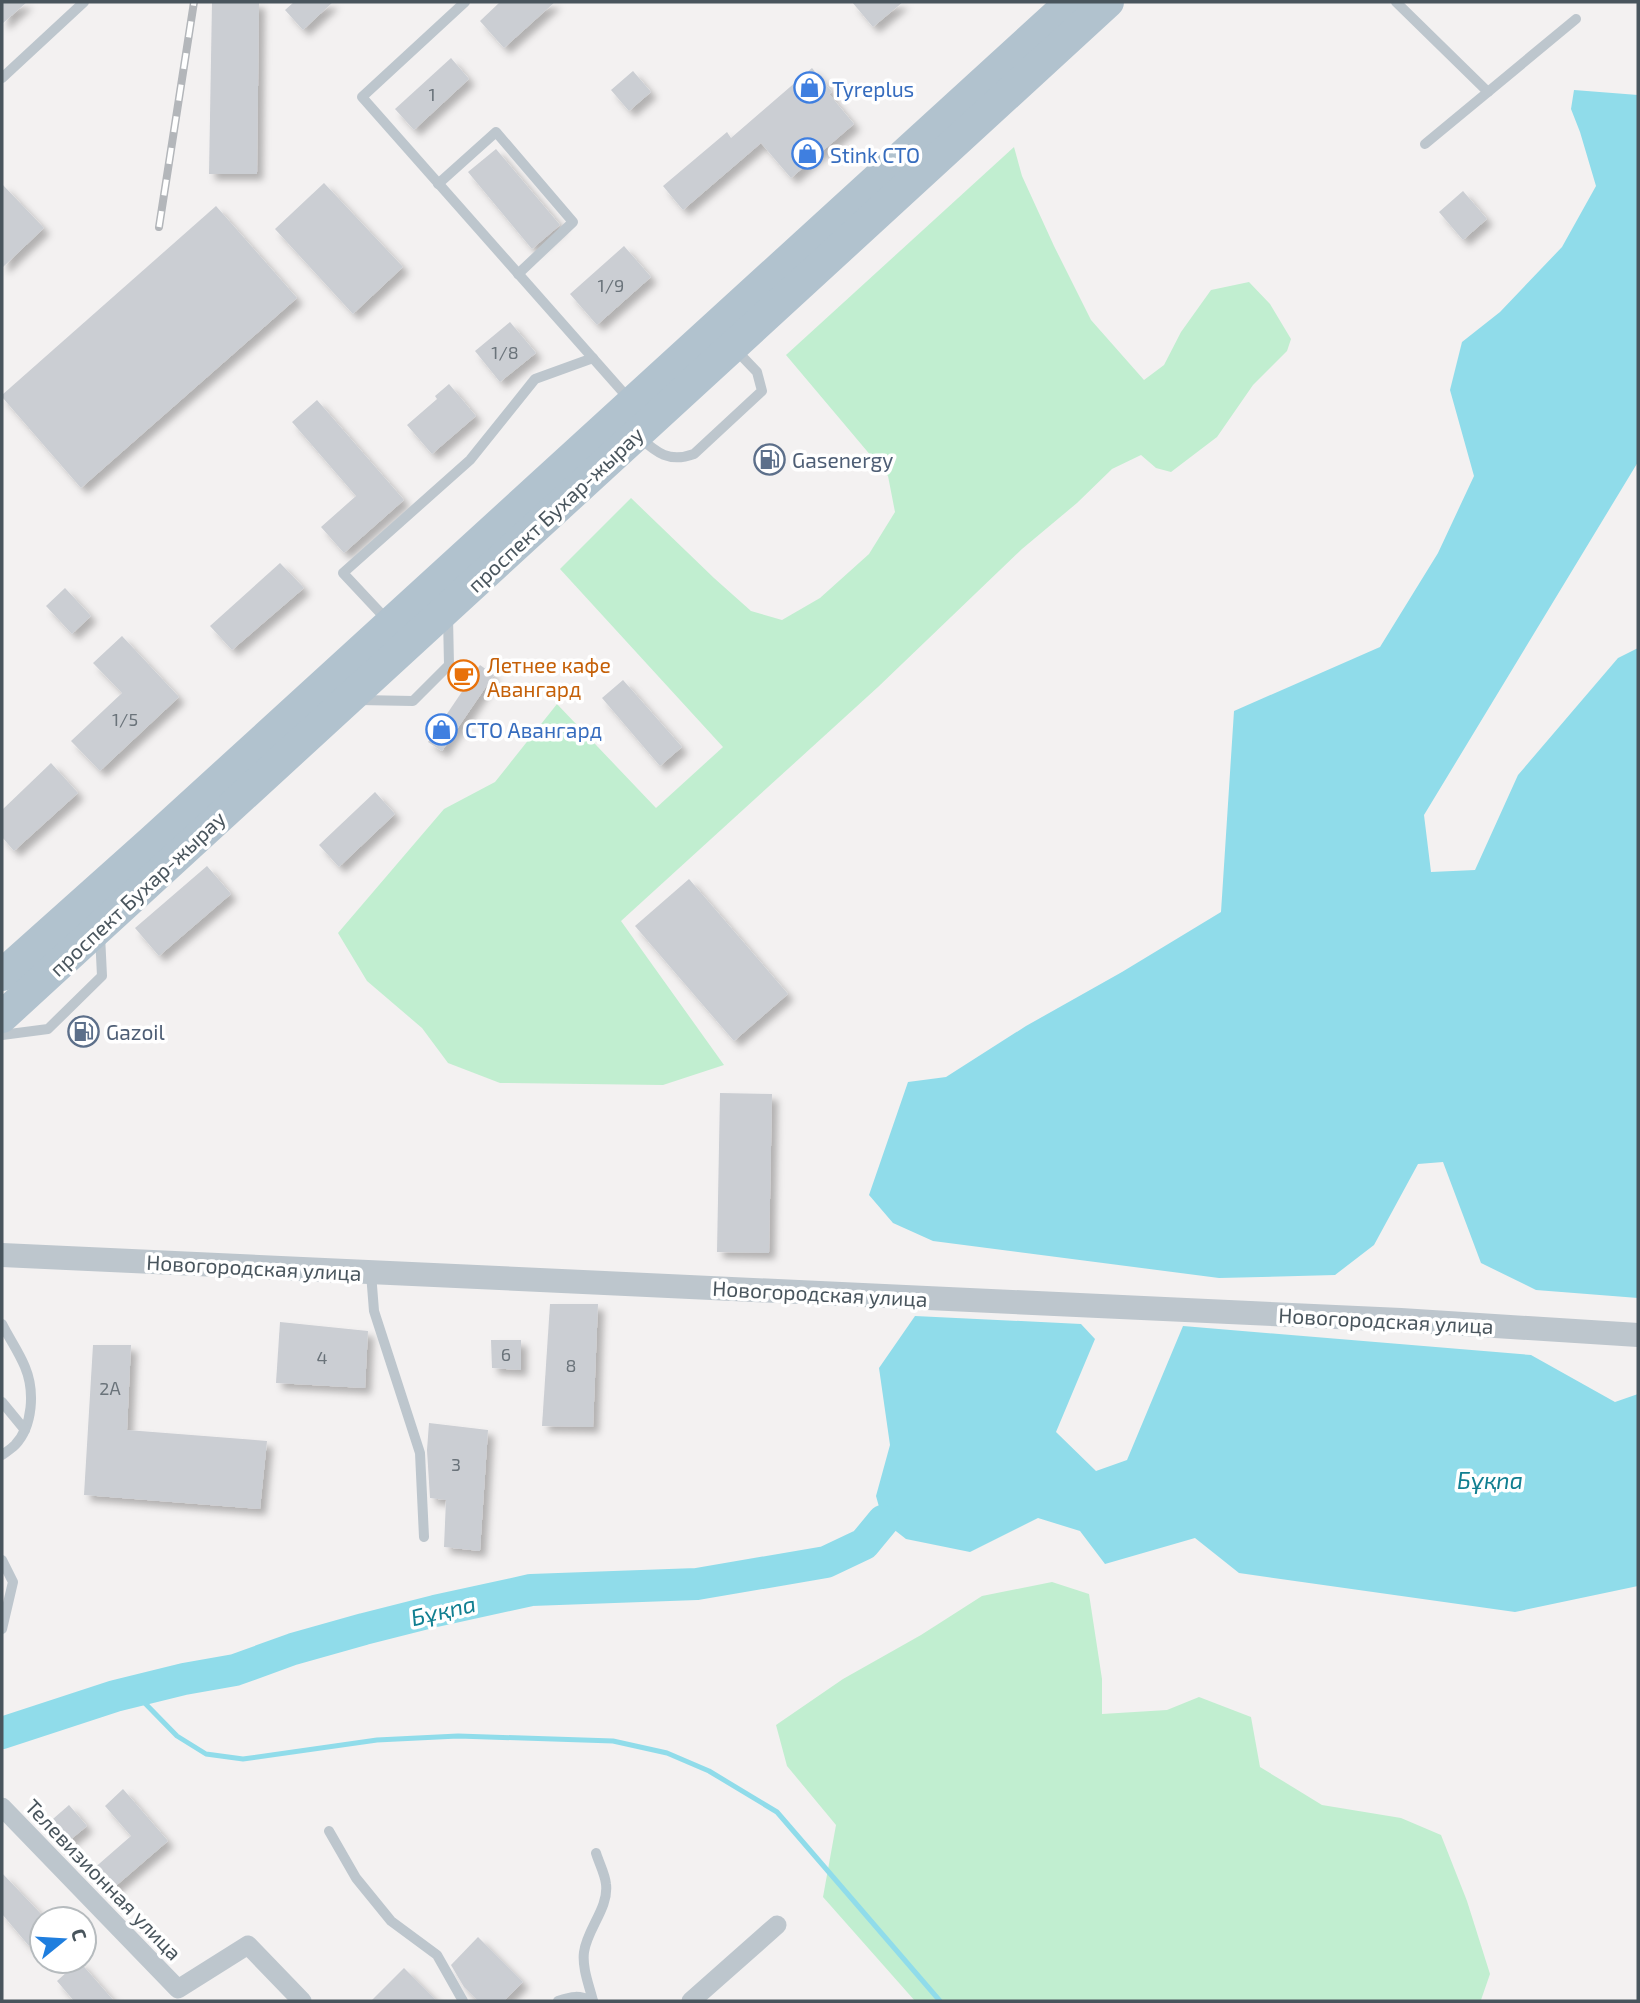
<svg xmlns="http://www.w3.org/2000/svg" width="1640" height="2003" font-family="'Exo 2',sans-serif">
	<defs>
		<filter id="shadow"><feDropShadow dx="6" dy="6" stdDeviation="3.5" flood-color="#0004"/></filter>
	</defs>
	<rect width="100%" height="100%" fill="#f3f1f1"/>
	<!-- green -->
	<g fill="#c1eed0">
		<polygon points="1014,147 1022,176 1054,246 1091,320 1144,380 1164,365 1181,332 1211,290 1249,282 1270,304 1291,339 1287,351 1253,385 1217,437 1171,472 1156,468 1141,455 1112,469 1077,503 1022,549 878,687 621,921 724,1065 663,1085 500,1083 448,1063 422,1028 367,981 338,933 444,809 495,782 557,704 656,808 723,747 560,569 631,498 714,578 751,611 782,620 820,598 869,554 895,512 888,476 786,355"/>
		<polygon points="1052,1582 1089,1594 1102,1679 1102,1714 1167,1710 1199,1697 1251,1717 1260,1767 1322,1805 1401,1818 1441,1835 1467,1901 1490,1974 1481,2000 915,2001 823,1897 836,1825 787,1766 776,1725 843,1679 921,1635 982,1596"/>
	</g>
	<!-- water -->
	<g fill="#90dcea">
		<polygon points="1574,90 1638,95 1638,462 1424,815 1431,872 1475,870 1518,775 1618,658 1638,648 1638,1298 1536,1290 1481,1263 1443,1162 1418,1164 1374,1245 1335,1275 1219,1278 933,1241 893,1223 869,1195 908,1082 946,1077 1026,1026 1122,972 1221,912 1234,711 1380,647 1438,553 1474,476 1450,390 1462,342 1500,312 1562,247 1596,186 1580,132 1571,109"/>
		<polygon points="915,1316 1081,1324 1095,1339 1056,1432 1096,1471 1127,1460 1183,1326 1531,1355 1615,1402 1638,1394 1638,1586 1515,1612 1239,1573 1195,1538 1105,1564 1080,1531 1038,1518 970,1552 906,1539 883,1521 876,1496 890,1445 879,1368"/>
	</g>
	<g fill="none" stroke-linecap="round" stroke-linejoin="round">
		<!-- stream -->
		<polyline stroke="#90dcea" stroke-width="5" points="133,1691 177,1736 206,1754 243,1759 377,1740 458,1736 613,1741 667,1753 709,1771 777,1812 940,2001"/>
		<!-- river -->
		<polyline stroke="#90dcea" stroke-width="32" points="2,1733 115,1696 184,1679 235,1670 293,1649 364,1629 435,1611 531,1590 697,1584 826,1562 864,1544 883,1521"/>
	</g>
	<!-- building -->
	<g fill="#cbced3" filter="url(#shadow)">
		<polygon points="2,2 27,2 2,24"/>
		<polygon points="212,2 259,2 257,174 209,174"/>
		<polygon points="294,2 333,2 303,30 285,10"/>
		<polygon points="500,2 555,2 504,48 480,21"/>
		<polygon points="852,2 903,2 873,27"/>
		<polygon points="451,58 469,79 414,130 395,109"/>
		<polygon points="812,68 832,92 829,94 854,124 791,178 761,143 683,210 663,186 727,132 731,138"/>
		<polygon points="633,71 651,92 629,111 611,90"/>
		<polygon points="496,149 560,225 532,249 468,172"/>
		<polygon points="324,183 403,267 353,314 275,229"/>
		<polygon points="2,184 44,228 2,268"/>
		<polygon points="1463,191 1487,219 1463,240 1439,212"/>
		<polygon points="216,206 297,298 81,488 2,397 2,395"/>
		<polygon points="624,246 651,277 597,325 570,294"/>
		<polygon points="510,322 536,353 500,382 475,351"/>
		<polygon points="449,384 476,416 432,454 407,425 437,399 435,396"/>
		<polygon points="317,400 404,500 344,553 321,527 356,496 292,422"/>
		<polygon points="280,563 304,588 232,650 210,626"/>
		<polygon points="65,588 91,616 72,634 46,606"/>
		<polygon points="122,636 179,697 100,771 71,741 122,693 93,663"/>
		<polygon points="480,665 494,675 442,751 428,742"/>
		<polygon points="623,680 682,747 660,766 602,698"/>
		<polygon points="51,763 78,793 14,851 2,837 2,810"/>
		<polygon points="375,792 395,814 339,867 319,845"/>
		<polygon points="207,866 231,894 159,956 135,928"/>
		<polygon points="689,879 788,994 734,1041 635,926"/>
		<polygon points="720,1093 772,1094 769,1253 717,1252"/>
		<polygon points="550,1304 598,1304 593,1427 542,1426"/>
		<polygon points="280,1322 368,1331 365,1388 276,1383"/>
		<polygon points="491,1340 521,1340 521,1370 492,1368"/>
		<polygon points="93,1345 131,1345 127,1430 267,1441 260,1509 84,1495"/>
		<polygon points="429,1423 488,1430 480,1551 444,1547 446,1500 430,1498 427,1450"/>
		<polygon points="123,1789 168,1841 110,1891 92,1870 131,1836 105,1806"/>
		<polygon points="69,1805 87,1826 64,1845 46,1825"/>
		<polygon points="2,1873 42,1915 42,1935 29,1946 2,1914"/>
		<polygon points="478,1937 523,1982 504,2001 478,2001 464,1987 451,1965"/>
		<polygon points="79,1961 114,2001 74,2001 57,1981"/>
		<polygon points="404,1968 437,2001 371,2001"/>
	</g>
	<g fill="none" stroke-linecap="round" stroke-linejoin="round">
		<!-- service -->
		<g stroke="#bdc6cd" stroke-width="10">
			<polyline points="465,2 362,97 629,399"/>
			<polyline points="1396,2 1488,92"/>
			<polyline points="2,78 84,2"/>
			<polyline points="1425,144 1576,19"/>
			<polyline points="438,184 496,132 573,222 518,274"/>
			<path d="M639 437C657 453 669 463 694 454L762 391 757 372 735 349"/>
			<polyline points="387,620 343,573 470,460 535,379 593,358"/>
			<polyline points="359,700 413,701 449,665 448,617"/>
			<polyline points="2,1035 48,1029 102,976 100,935"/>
			<polyline points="371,1273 374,1311 420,1453 424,1537"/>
			<path d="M2 1324C9 1338 19 1352 25 1367 35 1391 33 1426 15 1445 11 1449 6 1452 2 1455"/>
			<polyline points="2,1402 25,1430"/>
			<polyline points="2,1560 13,1582 2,1629"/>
			<polyline points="329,1831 356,1878 391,1921 437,1955 463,2001"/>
			<path d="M558 2001C572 1996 579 1995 593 2001"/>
			<path d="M593 2001C589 1985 582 1968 584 1952 587 1929 609 1908 606 1884 605 1874 599 1863 596 1853"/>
		</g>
		<!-- minor -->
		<g stroke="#bdc6cd" stroke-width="19">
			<polyline points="2,1807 178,1989 248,1945 302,2001"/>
			<polyline points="691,2001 777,1925"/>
		</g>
		<!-- tertiary -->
		<polyline stroke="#bdc6cd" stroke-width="24" points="2,1255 1401,1320 1638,1335"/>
		<!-- primary -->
		<g stroke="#b1c2ce" stroke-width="32">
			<polyline points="2,975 152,841 1071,2"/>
			<polyline points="2,1017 1108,2"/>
		</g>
		<defs>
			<polyline id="rail" points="159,227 194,2"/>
		</defs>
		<!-- rail casing -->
		<use href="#rail" stroke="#b3b6ba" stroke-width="8"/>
		<!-- rail -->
		<use href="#rail" stroke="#fff" stroke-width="5" stroke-dasharray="16" stroke-linecap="butt"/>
	</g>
	<!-- icons -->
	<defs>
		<symbol id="shop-ring" viewBox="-11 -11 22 22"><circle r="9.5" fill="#fff" stroke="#3f7fe0" stroke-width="1.5"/><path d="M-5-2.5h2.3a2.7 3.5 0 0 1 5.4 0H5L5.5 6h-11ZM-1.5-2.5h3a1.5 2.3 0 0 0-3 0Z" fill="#3f7fe0"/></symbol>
		<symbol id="fuel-ring" viewBox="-11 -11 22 22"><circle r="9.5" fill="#fff" stroke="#5c6f8a" stroke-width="1.5"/><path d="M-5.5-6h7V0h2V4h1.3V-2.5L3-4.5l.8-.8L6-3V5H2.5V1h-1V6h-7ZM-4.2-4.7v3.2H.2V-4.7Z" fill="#5c6f8a"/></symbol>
		<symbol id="cafe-ring" viewBox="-11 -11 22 22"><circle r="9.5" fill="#fff" stroke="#e8710a" stroke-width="1.5"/><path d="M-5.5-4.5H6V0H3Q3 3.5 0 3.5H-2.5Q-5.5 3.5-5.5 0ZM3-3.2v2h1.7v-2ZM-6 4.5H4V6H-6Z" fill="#e8710a"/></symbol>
	</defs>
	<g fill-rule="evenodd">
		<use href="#shop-ring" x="792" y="70" width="35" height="35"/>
		<use href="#shop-ring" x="790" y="136" width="35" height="35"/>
		<use href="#fuel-ring" x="752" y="442" width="35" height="35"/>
		<use href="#cafe-ring" x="446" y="658" width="35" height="35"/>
		<use href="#shop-ring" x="424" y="712" width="35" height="35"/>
		<use href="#fuel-ring" x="66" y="1014" width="35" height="35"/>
	</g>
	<g text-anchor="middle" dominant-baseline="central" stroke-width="7" stroke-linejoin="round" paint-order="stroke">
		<!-- number labels -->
		<g font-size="18" fill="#6a737a">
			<text x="432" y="94">1</text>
			<text x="611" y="285">1/9</text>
			<text x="505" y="352">1/8</text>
			<text x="125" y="719">1/5</text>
			<text x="506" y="1354">6</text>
			<text x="322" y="1357">4</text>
			<text x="571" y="1365">8</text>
			<text x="110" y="1388">2А</text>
			<text x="456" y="1464">3</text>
		</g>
		<!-- shop labels -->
		<g font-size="21" fill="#366cbe" stroke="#fff" text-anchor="start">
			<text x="832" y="88">Tyreplus</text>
			<text x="830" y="154">Stink СТО</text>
			<text x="465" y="729">СТО Авангард</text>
		</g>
		<!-- service labels -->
		<g font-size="21" fill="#4e5e75" stroke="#fff" text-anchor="start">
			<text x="792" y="459">Gasenergy</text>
			<text x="106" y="1031">Gazoil</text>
		</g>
		<!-- street labels -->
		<g font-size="21" fill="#49555d" stroke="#fff">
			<text transform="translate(555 509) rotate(-43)">проспект Бухар-жырау</text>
			<text transform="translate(137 893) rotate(-43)">проспект Бухар-жырау</text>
			<text transform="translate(254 1267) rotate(3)">Новогородская улица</text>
			<text transform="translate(820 1293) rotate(3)">Новогородская улица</text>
			<text transform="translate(1386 1320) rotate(3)">Новогородская улица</text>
			<text transform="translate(104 1879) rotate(46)">Телевизионная улица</text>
		</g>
		<!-- food labels -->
		<g font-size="21" fill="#c56008" stroke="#fff" text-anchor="start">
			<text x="487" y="664">Летнее кафе<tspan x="487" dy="24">Авангард</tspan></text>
		</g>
		<!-- water labels -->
		<g font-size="23" font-style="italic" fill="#117f91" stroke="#fff">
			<text x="1490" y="1480">Бұқпа</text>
			<text transform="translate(443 1610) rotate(-13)">Бұқпа</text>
		</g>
	</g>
	<!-- border -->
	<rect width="1640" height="2003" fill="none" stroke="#49555d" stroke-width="7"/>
	<!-- north arrow -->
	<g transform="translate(63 1940) rotate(72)"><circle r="33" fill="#ffffff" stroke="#b6bbbe" stroke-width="2"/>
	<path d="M0-5L12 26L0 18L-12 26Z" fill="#1f7ede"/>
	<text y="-10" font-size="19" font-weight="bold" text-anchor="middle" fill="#49555d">С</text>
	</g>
</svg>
